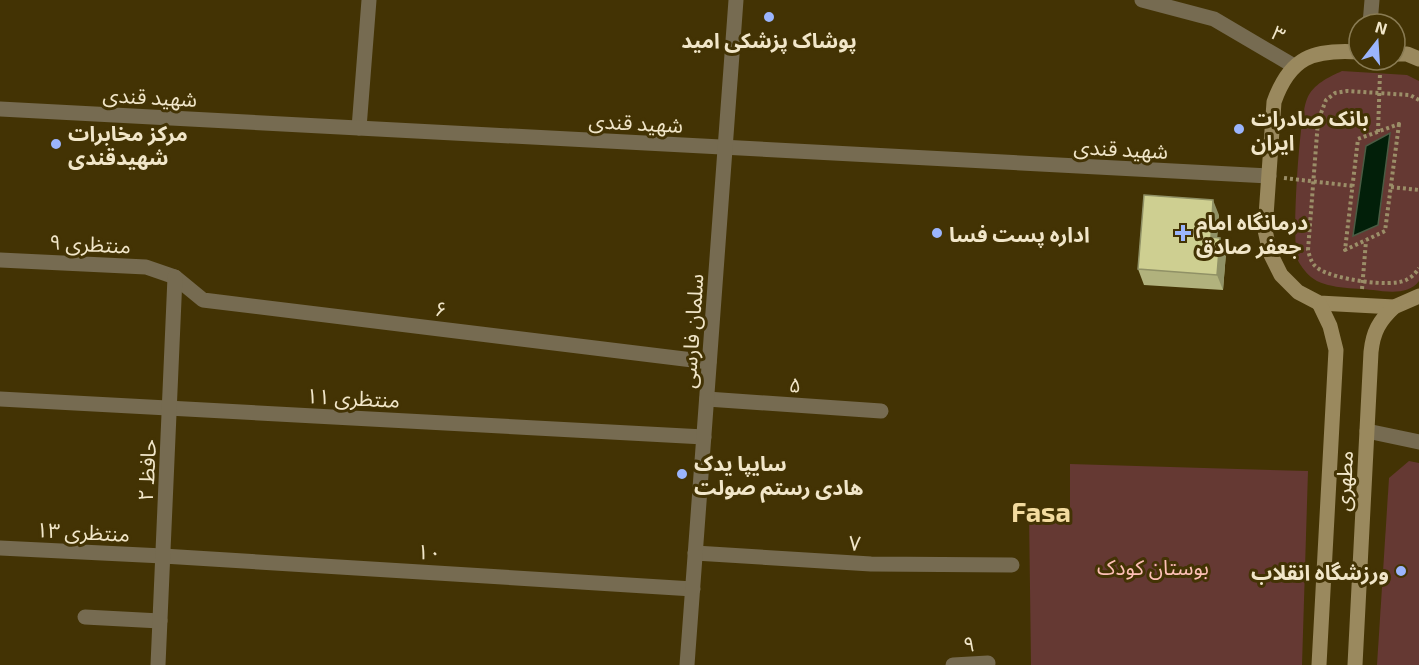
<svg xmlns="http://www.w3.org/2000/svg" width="1419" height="665" font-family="'Exo 2','Noto Sans Arabic',sans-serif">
	<rect width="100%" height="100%" fill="#433304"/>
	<!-- green -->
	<g fill="#653933">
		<path d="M1342 71 1407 75 1419 81V281C1409 295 1388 292 1373 290 1355 288 1325 289 1311 277 1306 273 1299 264 1297 258 1292 240 1299 116 1307 99 1313 84 1329 77 1342 71Z"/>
		<polygon points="1409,461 1419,463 1419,665 1377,665 1389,478"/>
		<polygon points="1070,464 1308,471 1302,665 1031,665 1029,512 1070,511"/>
	</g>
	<!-- water -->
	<polygon fill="#021f09" stroke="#4a5b43" stroke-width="1.5" points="1390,133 1378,225 1353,236 1366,146"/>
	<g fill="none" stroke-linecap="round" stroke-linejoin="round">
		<!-- path -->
		<g stroke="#9b8e68" stroke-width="4" stroke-dasharray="3 3" stroke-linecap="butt">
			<path d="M1419 100 1410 95 1347 91 1335 93 1326 100 1318 121 1308 250C1310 258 1312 265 1319 269 1334 279 1390 288 1406 280 1411 278 1416 273 1419 268"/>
			<polygon points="1399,124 1385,231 1345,250 1358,139"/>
			<polyline points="1378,132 1380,73"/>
			<polyline points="1284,178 1353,186"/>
			<polyline points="1391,187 1419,190"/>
			<polyline points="1362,289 1366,241"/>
		</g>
		<!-- minor -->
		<g stroke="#766b51" stroke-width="15">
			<polyline points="1142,0 1214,19 1294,66"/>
			<polyline points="359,128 369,0"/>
			<polyline points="0,260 146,267 175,277 203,300 709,362"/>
			<polyline points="0,399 704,437"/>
			<polyline points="707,399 881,411"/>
			<polyline points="1367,431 1419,442"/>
			<polyline points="0,548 163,556 693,589"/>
			<polyline points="695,553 871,564 1012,565"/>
			<polyline points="85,617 160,621"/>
			<polyline points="158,665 175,277"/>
			<polyline points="953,665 988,663"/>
		</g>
		<!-- tertiary -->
		<g stroke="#766b51" stroke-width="15">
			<polyline points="1370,24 1372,0"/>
			<polyline points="0,109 1269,176"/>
			<polyline points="687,665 736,0"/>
		</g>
		<!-- secondary -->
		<g stroke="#9a895e" stroke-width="15">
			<path d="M1359 52C1313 49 1290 57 1274 102L1265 230 1270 253 1281 275 1298 292 1319 303 1394 307 1419 296"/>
			<polyline points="1395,54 1407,54 1419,59"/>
			<polyline points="1319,303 1330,326 1336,350 1319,665"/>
			<path d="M1355 665 1371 352C1373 332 1379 321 1394 307"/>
		</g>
	</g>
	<!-- wall -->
	<polygon fill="#b1b27d" points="1219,215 1217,237 1226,253 1223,290 1144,285 1138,269"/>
	<!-- shaded-wall -->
	<g fill="#909166">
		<polygon points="1213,200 1219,215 1216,252 1211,237"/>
		<polygon points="1220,238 1226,253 1223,290 1217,275"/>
	</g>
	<!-- building -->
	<polygon fill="#cecf91" stroke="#909166" stroke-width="1.5" points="1144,195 1213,200 1211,237 1220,238 1217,275 1138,269"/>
	<!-- markers -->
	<g fill="#9bb5fd" stroke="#433304" stroke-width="2">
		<circle cx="769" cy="17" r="6"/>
		<circle cx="1239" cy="129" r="6"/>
		<circle cx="56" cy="144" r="6"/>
		<circle cx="937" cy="233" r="6"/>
		<path d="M1180 224h6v6h6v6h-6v6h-6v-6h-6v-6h6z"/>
		<circle cx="682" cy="474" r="6"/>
		<circle cx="1401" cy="571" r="6"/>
	</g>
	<g text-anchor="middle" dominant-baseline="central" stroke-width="6" stroke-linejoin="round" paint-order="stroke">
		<!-- street labels -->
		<g font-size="21" fill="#f1e6c9" stroke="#433304">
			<text transform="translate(1279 33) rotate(30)">۳</text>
			<text transform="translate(150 96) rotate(3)">شهید قندی</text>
			<text transform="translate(636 122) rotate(3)">شهید قندی</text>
			<text transform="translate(1121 148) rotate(3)">شهید قندی</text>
			<text transform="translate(90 243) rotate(3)">منتظری ۹</text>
			<text transform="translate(441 308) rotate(7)">۶</text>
			<text transform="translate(691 331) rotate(-86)">سلمان فارسی</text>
			<text transform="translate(795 384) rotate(4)">۵</text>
			<text transform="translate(353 397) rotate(3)">منتظری ۱۱</text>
			<text transform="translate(146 470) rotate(-87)">حافظ ۲</text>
			<text transform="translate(1343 481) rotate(-87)">مطهری</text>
			<text transform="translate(83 531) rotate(3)">منتظری ۱۳</text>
			<text transform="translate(855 542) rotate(3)">۷</text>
			<text transform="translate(429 551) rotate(4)">۱۰</text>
			<text transform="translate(969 643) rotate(-4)">۹</text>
		</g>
		<!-- poi labels -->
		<g font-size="21" font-weight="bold" fill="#f1e6c9" stroke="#433304" text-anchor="start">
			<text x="769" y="39" text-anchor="middle">پوشاک پزشکی امید</text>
			<text x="1251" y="117">بانک صادرات<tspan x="1251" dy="24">ایران</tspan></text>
			<text x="68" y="132">مرکز مخابرات<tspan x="68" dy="24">شهیدقندی</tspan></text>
			<text x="1196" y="221">درمانگاه امام<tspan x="1196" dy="24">جعفر صادق</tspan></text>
			<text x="949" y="233">اداره پست فسا</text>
			<text x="694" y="462">سایپا یدک<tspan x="694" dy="24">هادی رستم صولت</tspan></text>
			<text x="1389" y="571" text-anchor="end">ورزشگاه انقلاب</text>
		</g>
		<!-- park labels -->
		<g font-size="21" fill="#fdbfb6" stroke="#433304">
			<text x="1153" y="566">بوستان کودک</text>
		</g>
		<!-- district labels -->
		<g font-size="27" font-weight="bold" fill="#f3db9f" stroke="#433304">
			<text x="1041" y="511">Fasa</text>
		</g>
	</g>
	<!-- north arrow -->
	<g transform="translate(1377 42) rotate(17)"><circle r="28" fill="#433304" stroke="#897b53" stroke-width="1.5"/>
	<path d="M0-4.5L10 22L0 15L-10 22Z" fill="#9bb5fd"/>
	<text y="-9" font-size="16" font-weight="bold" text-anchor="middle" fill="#f1e6c9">N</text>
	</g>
</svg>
